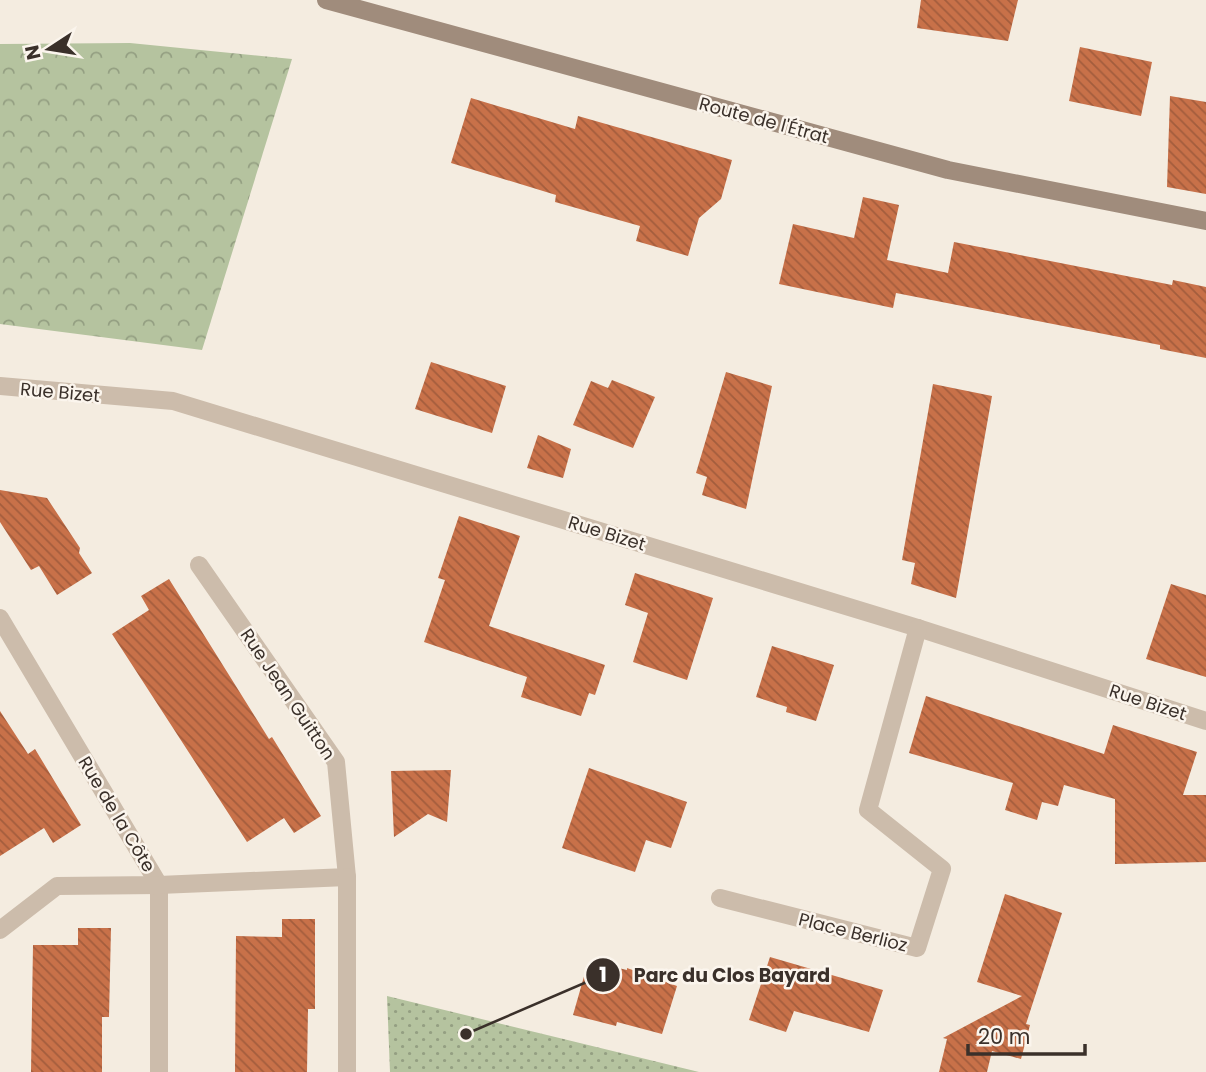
<svg xmlns="http://www.w3.org/2000/svg" width="1206" height="1072" font-family="Poppins,sans-serif">
	<defs>
		<pattern id="green-dots" width="8" height="8" patternUnits="userSpaceOnUse" patternTransform="scale(1.75)"><rect width="8" height="8" fill="#b5c39f"/><path d="M2 2h.1M6 6h.1" fill="none" stroke="#949f82" stroke-width="1.8" stroke-linecap="round"/></pattern>
		<pattern id="forest-crowns" width="20" height="18" patternUnits="userSpaceOnUse" patternTransform="scale(1.75)"><rect width="20" height="18" fill="#b5c39f"/><path d="M2 6a3 3 0 1 1 6 0M12 15a3 3 0 1 1 6 0" fill="none" stroke="#949f82"/></pattern>
		<pattern id="building-back-hatch" width="6" height="6" patternUnits="userSpaceOnUse" patternTransform="scale(1.75)"><rect width="6" height="6" fill="#c87149"/><path d="M-1 5l2 2M0 0l6 6M5-1l2 2" fill="none" stroke="#a35d3d"/></pattern>
	</defs>
	<rect width="100%" height="100%" fill="#f4ece0"/>
	<!-- green -->
	<polygon fill="url(#green-dots)" points="387,996 699,1072 390,1072"/>
	<!-- forest -->
	<polygon fill="url(#forest-crowns)" points="130,43 292,59 202,350 0,324 0,44"/>
	<!-- building -->
	<g fill="url(#building-back-hatch)">
		<polygon points="921,0 1018,0 1008,41 917,28"/>
		<polygon points="1080,47 1152,62 1141,116 1069,101"/>
		<polygon points="1170,96 1206,102 1206,194 1167,187"/>
		<polygon points="471,98 575,129 578,116 732,160 721,199 699,218 688,256 636,241 640,226 555,202 556,195 451,163"/>
		<polygon points="863,197 899,205 887,260 948,273 954,242 1172,285 1173,280 1206,287 1206,358 1160,349 1160,345 896,293 893,308 779,284 793,224 854,238"/>
		<polygon points="431,362 506,386 492,433 415,409"/>
		<polygon points="726,372 772,386 746,509 702,495 707,477 696,473"/>
		<polygon points="612,380 655,397 633,448 573,425 591,381 608,388"/>
		<polygon points="933,384 992,396 956,598 911,584 915,563 902,560"/>
		<polygon points="538,435 571,449 563,478 527,468"/>
		<polygon points="0,490 47,498 80,548 79,553 92,573 57,595 39,566 31,570 0,522"/>
		<polygon points="459,516 520,536 489,626 605,665 595,695 589,693 581,716 521,697 527,677 424,642 445,580 438,578"/>
		<polygon points="635,573 713,598 687,680 633,662 648,613 625,605"/>
		<polygon points="169,579 269,739 272,737 321,816 294,833 284,818 247,842 112,634 149,610 141,596"/>
		<polygon points="1171,584 1206,595 1206,677 1146,659"/>
		<polygon points="772,646 834,665 816,721 786,712 787,707 756,697"/>
		<polygon points="926,696 1104,754 1113,725 1197,752 1183,795 1206,795 1206,862 1115,864 1115,799 1064,785 1058,806 1042,802 1037,820 1005,810 1013,783 909,753"/>
		<polygon points="0,711 28,754 35,749 81,825 53,843 44,828 0,856"/>
		<polygon points="589,768 687,802 671,848 646,840 635,872 562,848"/>
		<polygon points="451,770 447,822 428,814 394,837 391,771"/>
		<polygon points="1005,894 1062,913 1026,1024 1030,1025 1021,1059 992,1051 987,1072 939,1072 947,1039 943,1038 1022,996 977,982"/>
		<polygon points="282,919 315,919 315,1009 308,1009 307,1072 235,1072 236,936 282,937"/>
		<polygon points="78,928 111,928 109,1017 102,1017 102,1072 31,1072 33,945 78,945"/>
		<polygon points="770,957 883,990 869,1032 794,1011 786,1032 749,1020"/>
		<polygon points="592,962 627,970 627,968 677,986 662,1034 617,1022 616,1026 573,1015 587,966 590,967"/>
	</g>
	<g fill="none" stroke-linecap="round" stroke-linejoin="round">
		<!-- minor -->
		<g stroke="#ccbcab" stroke-width="18">
			<polyline points="0,386 173,401 918,628 1206,721"/>
			<polyline points="0,618 159,885 159,1072"/>
			<polyline points="720,898 917,948 942,869 868,810 918,628"/>
			<polyline points="0,930 57,886 159,885 347,877 336,762 199,565"/>
			<polyline points="347,1072 347,877"/>
		</g>
		<!-- secondary -->
		<polyline stroke="#a08c7c" stroke-width="18" points="326,0 948,170 1206,221"/>
	</g>
	<g text-anchor="middle" dominant-baseline="central" stroke-width="5" stroke-linejoin="round" paint-order="stroke">
		<!-- street labels -->
		<g font-size="18" fill="#3a302a" stroke="#fbf5ed">
			<text transform="translate(764 120) rotate(15)">Route de l'Étrat</text>
			<text transform="translate(60 392) rotate(5)">Rue Bizet</text>
			<text transform="translate(607 533) rotate(17)">Rue Bizet</text>
			<text transform="translate(288 694) rotate(56)">Rue Jean Guitton</text>
			<text transform="translate(1148 702) rotate(18)">Rue Bizet</text>
			<text transform="translate(117 814) rotate(59)">Rue de la Côte</text>
			<text transform="translate(853 932) rotate(14)">Place Berlioz</text>
		</g>
	</g>
	<!-- callouts -->
	<path fill="none" stroke="#3a302a" stroke-width="2.5" d="M466 1034L603 975"/>
	<g fill="#3a302a" stroke="#fbf5ed" stroke-width="2.5">
		<circle cx="466" cy="1034" r="7"/>
		<circle cx="603" cy="975" r="18"/>
	</g>
	<g font-size="21" text-anchor="middle" font-weight="bold" fill="#fff">
		<text x="603" y="982">1</text>
	</g>
	<g font-size="19" text-anchor="middle" font-weight="bold" fill="#3a302a" stroke="#fbf5ed" stroke-width="5" stroke-linejoin="round" paint-order="stroke">
		<text x="732" y="982">Parc du Clos Bayard</text>
	</g>
	<!-- north arrow -->
	<g transform="translate(49 49) rotate(258)" stroke="#fbf5ed" stroke-width="5" paint-order="stroke">
	<path d="M0-5L12 26L0 18L-12 26Z" fill="#3a302a"/>
	<text y="-10" font-size="19" font-weight="bold" text-anchor="middle" fill="#3a302a">N</text>
	</g>
	<!-- scale -->
	<path d="M968 1044v10h117v-10" fill="none" stroke="#3a302a" stroke-width="3.5"/>
	<text x="978" y="1044" font-size="21" fill="#3a302a" stroke="#fbf5ed" stroke-width="5" paint-order="stroke">20 m</text>
</svg>
